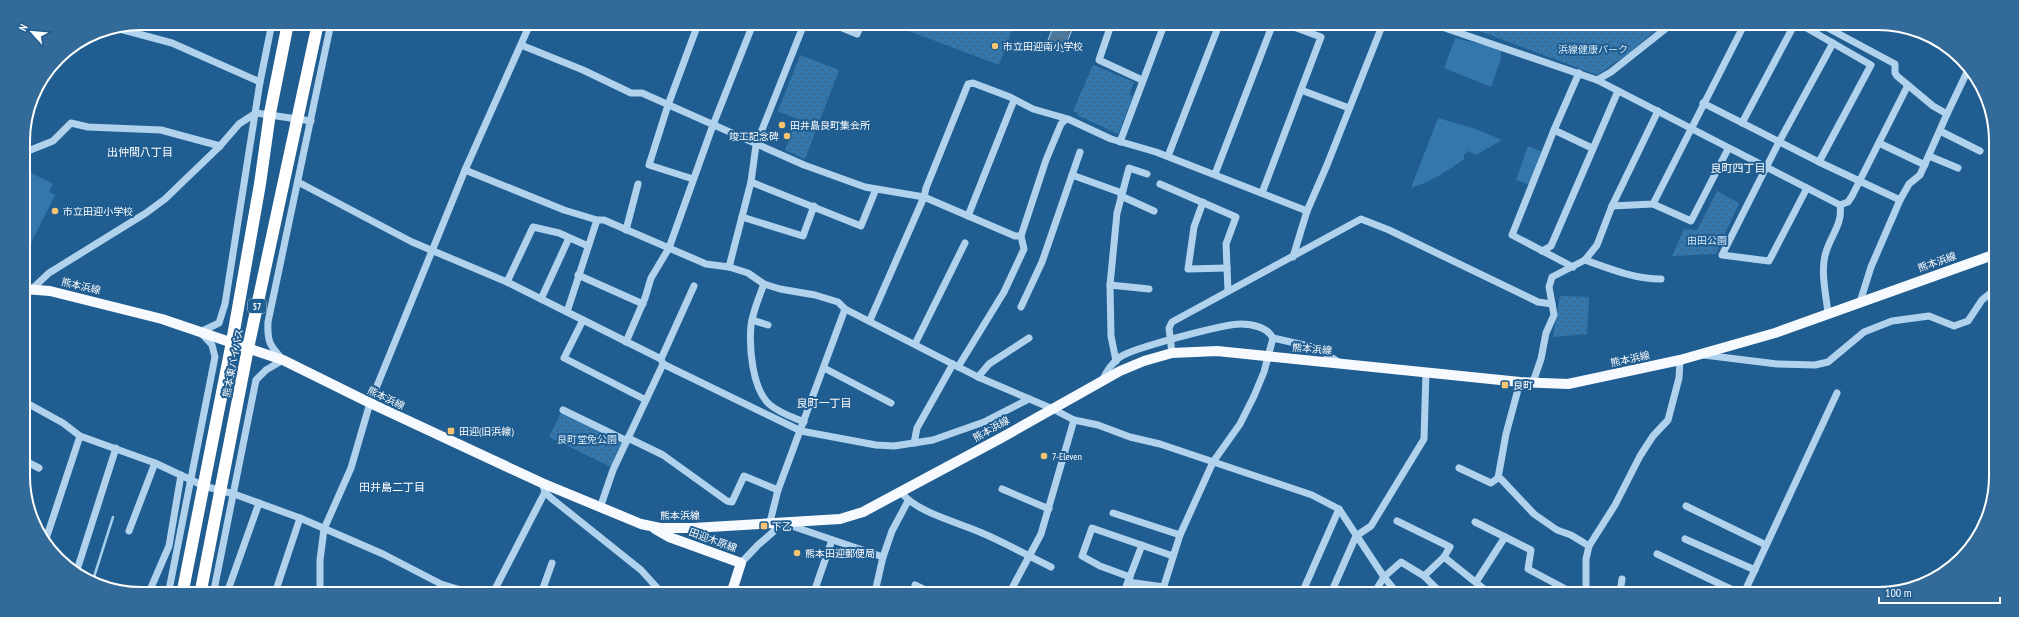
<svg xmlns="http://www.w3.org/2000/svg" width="2019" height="617" font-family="'PT Sans Narrow','Noto Sans JP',sans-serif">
	<defs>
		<pattern id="park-dots" width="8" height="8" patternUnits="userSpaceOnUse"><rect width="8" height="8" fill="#3477ad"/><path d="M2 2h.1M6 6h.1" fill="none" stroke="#415f78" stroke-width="1.8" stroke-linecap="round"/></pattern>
		<pattern id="water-ripples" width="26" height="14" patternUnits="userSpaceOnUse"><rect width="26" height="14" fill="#4d789c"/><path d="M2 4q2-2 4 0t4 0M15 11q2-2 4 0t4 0" fill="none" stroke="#4c6274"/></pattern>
	</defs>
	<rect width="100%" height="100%" fill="#205d90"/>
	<!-- green -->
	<g fill="#3477ad">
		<polygon points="1455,38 1501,49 1501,59 1491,87 1444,68"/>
		<path d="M1438 118 1476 129 1502 140 1476 155 1468 151 1464 155V159C1448 171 1430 182 1411 188Z"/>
		<polygon points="1528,146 1543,152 1529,185 1516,180"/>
		<polygon points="28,171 53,184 49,192 55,195 31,243 24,241 23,172"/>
	</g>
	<!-- park -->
	<g fill="url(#park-dots)">
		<polygon points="893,25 1014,25 999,65"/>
		<polygon points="1466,26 1661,26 1628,54 1597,75"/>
		<polygon points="800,55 839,70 805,159 785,150 797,119 778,111"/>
		<polygon points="1093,65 1134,82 1129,95 1133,97 1118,134 1077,115 1078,113 1073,111"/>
		<polygon points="1717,191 1739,203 1716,254 1672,256 1684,229 1697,230"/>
		<polygon points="1560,296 1589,297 1587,334 1553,337"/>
		<polygon points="562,411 625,442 613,468 549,437"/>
	</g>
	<!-- water -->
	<polygon fill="url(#water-ripples)" stroke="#a4ceee" points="1054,25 1074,25 1063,52 1046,45"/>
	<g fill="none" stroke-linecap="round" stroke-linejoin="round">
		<!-- stream -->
		<g stroke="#a4ceee" stroke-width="2.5">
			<polyline points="93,580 113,517"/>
			<polyline points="1170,588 1181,592"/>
		</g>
		<!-- minor -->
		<g stroke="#b0d2ed" stroke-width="7">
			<polyline points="476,25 476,24"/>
			<polyline points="835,25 857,34 861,25"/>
			<polyline points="1111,25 1099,60 1142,80"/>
			<polyline points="1439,26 1597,80 1611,72 1669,26"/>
			<polyline points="1805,27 1871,65 1819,162"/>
			<polyline points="1826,27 1895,64 1895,73 1897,76 1933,106 1947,114 1920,175 1909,184 1900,200 1871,267 1860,302"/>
			<polyline points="116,28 172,43 260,82"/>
			<polyline points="521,45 583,70 631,93 642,93 804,165 865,187 924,197 870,320"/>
			<path d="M1597 80 1840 205C1843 224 1831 235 1826 252 1820 270 1826 294 1828 313"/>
			<polyline points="1301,90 1349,108"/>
			<polyline points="1703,103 1819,162 1900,200"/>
			<polyline points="1947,114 1968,70 1972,72"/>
			<polyline points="1068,119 1033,109 1010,97 973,83 968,84 926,188 924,197 1015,236 1021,236 1046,160 1061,124 1065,120 1068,119 1111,139 1156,152 1307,211"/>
			<polyline points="1742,123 1793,27"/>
			<polyline points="1554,130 1592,148"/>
			<polyline points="1940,131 1980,151"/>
			<polyline points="1120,142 1164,25"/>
			<polyline points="1879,143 1925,165"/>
			<polyline points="23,153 53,141 71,123 88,127 161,130 220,146"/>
			<polyline points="1168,156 1219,25"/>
			<polyline points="1929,156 1958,168"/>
			<polyline points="465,170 564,210 597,220 604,220 706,264 729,267 748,273 764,284 780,289 815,295 838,302 845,309 978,377 1053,409 1074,420 1098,425 1130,437 1160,444 1312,495 1339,509 1384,577 1397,593"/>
			<polyline points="1215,174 1272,26"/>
			<polyline points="1072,175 1122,193"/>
			<polyline points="693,179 649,165 668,105 698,24"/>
			<polyline points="298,182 412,242 507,282 661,359 663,364"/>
			<polyline points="751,182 861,226 876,189"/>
			<polyline points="1160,184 1236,217 1226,244 1228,291"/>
			<polyline points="1807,188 1769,261 1722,255 1779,142 1833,43"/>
			<polyline points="1262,193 1321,37 1291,26"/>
			<polyline points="1121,196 1154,211"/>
			<polyline points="1203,202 1194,227 1188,269 1227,268"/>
			<polyline points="1653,204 1691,221 1728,149"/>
			<polyline points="1840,205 1848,202 1852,196 1908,85"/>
			<polyline points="1612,206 1653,204 1743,27"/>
			<polyline points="968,216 1014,100"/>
			<polyline points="742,217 803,236 814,206"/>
			<polyline points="626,230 638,184"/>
			<polyline points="1542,251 1551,246 1618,91"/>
			<polyline points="1293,257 1307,211 1327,165 1382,26"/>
			<path d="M1585 260C1610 269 1635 279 1661 279"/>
			<polyline points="729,267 751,182 756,145 804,24"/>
			<polyline points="1573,267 1512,235 1554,130 1579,73"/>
			<polyline points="578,275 643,304"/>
			<polyline points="507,282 533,227 559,233 588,246"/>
			<path d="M764 284C759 297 753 311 751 325 749 347 752 388 769 404 779 413 792 417 804 422"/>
			<polyline points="1110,285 1149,289"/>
			<polyline points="32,289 49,273 146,213 165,199 220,146 239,124 256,113 311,121"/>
			<polyline points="541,299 569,238"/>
			<polyline points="1021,307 1042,262 1080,152"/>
			<polyline points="567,312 597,220"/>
			<polyline points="583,320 564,358 646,400"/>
			<polyline points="752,320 768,325"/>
			<polyline points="626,342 645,298 651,278 669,248 713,125 753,24"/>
			<polyline points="915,344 965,243"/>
			<polyline points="1172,353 1169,328 1172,322 1361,219 1389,230 1538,302 1552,304"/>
			<polyline points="1704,355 1777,364 1815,365 1828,362 1864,332 1892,321 1929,316 1954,326 1968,321 1982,300 1993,291"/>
			<polyline points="661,359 694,286"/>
			<polyline points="1116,361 1111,336 1110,285 1117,213 1129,168 1147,174"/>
			<polyline points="958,367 1004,292 1024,249 1021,236"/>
			<polyline points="824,368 891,403"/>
			<polyline points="978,377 989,364 1029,338"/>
			<path d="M1102 381C1106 372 1112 363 1120 357 1133 348 1224 324 1241 324 1252 324 1267 327 1273 338L1317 348 1340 363"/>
			<polyline points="1520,382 1506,434 1498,478 1501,479 1534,514 1557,530 1571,535 1589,546"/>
			<polyline points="1533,382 1541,359 1546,333 1554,315 1549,287 1552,277 1585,260 1597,245 1612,206 1658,111"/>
			<polyline points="25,402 63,423 80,436 155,463 204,486 234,494 300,518 383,554 441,584 464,591"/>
			<polyline points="563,410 627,441"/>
			<polyline points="628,438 663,455 727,501 732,502 744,476 778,490"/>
			<polyline points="914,443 917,428 953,364"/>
			<polyline points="25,461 39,468"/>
			<polyline points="1459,468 1491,483 1498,478"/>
			<polyline points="542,483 545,492 551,498 641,570 660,591"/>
			<polyline points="1002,489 1049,509"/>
			<path d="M901 492C917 513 958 522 982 533 1006 543 1028 556 1051 567"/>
			<polyline points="1686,506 1766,545"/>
			<polyline points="600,508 613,470 663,364 801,431 876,445 894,446 933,440 984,422 1029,399"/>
			<polyline points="1113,513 1180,535"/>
			<polyline points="1397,521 1450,547 1444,557 1489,593"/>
			<polyline points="770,522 778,490 845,309"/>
			<polyline points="1475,522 1531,550 1528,569 1573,593"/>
			<polyline points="129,531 155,463"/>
			<polyline points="1685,539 1755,570"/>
			<polyline points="45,542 80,436"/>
			<polyline points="1657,554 1739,593"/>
			<polyline points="883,557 892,531 908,501"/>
			<polyline points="741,563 758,545 773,532 780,522 883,557 875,592"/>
			<polyline points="77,570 116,448"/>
			<polyline points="1424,576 1437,589 1434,593"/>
			<polyline points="1130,577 1100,566 1082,556 1092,528 1173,556"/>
			<polyline points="1128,582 1164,587"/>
			<polyline points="1476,582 1505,537"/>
			<polyline points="915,585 929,592"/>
			<polyline points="150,590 169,546 181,475"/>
			<polyline points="169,590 215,357 212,345 200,332 219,323 225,304 260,82 272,23"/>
			<path d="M214 590 256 380 266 370 283 360C270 346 267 342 268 322L331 23"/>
			<polyline points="228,590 259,503"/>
			<polyline points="276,590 300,518"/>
			<polyline points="320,590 320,560 324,529 351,468 370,403 465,170 530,24"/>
			<polyline points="494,591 545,492"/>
			<polyline points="542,591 552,563"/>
			<polyline points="814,592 832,540"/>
			<polyline points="1010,592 1041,534 1074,420"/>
			<polyline points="1124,592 1142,545"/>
			<polyline points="1162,592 1180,535 1213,462 1240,424 1254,396 1264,372 1273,338"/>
			<polyline points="1302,593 1339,509"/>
			<polyline points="1331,593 1356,536 1371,526 1424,439 1426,372"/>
			<polyline points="1374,593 1384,577 1401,562 1424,576 1444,557"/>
			<polyline points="1586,593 1586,559 1589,546 1615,505 1640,456 1653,436 1668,420 1679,378 1680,360"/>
			<polyline points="1620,593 1622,579"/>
			<polyline points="1744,593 1837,393"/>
		</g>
		<!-- major -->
		<g stroke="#f6faff" stroke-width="10">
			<polyline points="24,289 50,291 162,319 283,360 370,403 542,483 641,524 660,528 693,528 840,519 863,512 1001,438 1120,371 1144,361 1172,353 1217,351 1520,382 1568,384 1680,360 1775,333 1993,255"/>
			<polyline points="655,529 669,537 741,563 732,591"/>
		</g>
		<!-- highway -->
		<g stroke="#fff" stroke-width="12">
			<polyline points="183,590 232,342 260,184 270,113 288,23"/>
			<polyline points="201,590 248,348 318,23"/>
		</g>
	</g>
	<!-- markers -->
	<g fill="#fac471" stroke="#205d90" stroke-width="1.5">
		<circle cx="995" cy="46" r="4"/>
		<circle cx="782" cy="125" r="4"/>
		<circle cx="787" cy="136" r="4"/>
		<circle cx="55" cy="211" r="4"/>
		<rect x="1501" y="381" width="8" height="8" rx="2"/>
		<rect x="447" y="427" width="8" height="8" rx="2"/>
		<circle cx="1044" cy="456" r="4"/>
		<rect x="760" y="522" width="8" height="8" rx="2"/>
		<circle cx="797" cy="553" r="4"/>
	</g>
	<g text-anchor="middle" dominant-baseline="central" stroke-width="4" stroke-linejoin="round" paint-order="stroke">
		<!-- shield labels -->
		<rect fill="#205d90" stroke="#bccede" stroke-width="1" x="248" y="299" width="18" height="14" rx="3"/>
		<g font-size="9" font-weight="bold" fill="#fff">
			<text x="257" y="306">57</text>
		</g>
		<!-- poi labels -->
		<g font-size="10" fill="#fff" stroke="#205d90" text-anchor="start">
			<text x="1003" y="46">市立田迎南小学校</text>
			<text x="790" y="125">田井島良町集会所</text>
			<text x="779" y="136" text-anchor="end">竣工記念碑</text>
			<text x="63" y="211">市立田迎小学校</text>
			<text x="1513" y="385">良町</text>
			<text x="459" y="431">田迎(旧浜線)</text>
			<text x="1052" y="456">7-Eleven</text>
			<text x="772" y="526">下乙</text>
			<text x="805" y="553">熊本田迎郵便局</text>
		</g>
		<!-- park labels -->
		<g font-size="10" fill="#d6eaf9" stroke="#205d90">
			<text x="1593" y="49">浜線健康パーク</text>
			<text x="1707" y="240">由田公園</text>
			<text x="587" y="439">良町堂免公園</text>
		</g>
		<!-- street labels -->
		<g font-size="10" fill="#fff" stroke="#205d90">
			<text transform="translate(1937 262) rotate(-19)">熊本浜線</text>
			<text transform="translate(81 286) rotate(13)">熊本浜線</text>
			<text transform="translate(1312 349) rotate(5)">熊本浜線</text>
			<text transform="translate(1630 359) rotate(-12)">熊本浜線</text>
			<text transform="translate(233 363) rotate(-79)">熊本東バイパス</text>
			<text transform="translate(386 398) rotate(25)">熊本浜線</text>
			<text transform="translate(991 429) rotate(-29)">熊本浜線</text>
			<text x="680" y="515">熊本浜線</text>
			<text transform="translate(713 540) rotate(20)">田迎木原線</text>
		</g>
		<!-- neighbourhood labels -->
		<g font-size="11" fill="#fff" stroke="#205d90">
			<text x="140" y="152">出仲間八丁目</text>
			<text x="1738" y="168">良町四丁目</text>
			<text x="824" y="403">良町一丁目</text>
			<text x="392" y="487">田井島二丁目</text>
		</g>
	</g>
	<!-- crop -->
	<path d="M0 0H2019V617H0ZM141 30H1878A111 111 0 0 1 1989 141V476A111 111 0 0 1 1878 587H141A111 111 0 0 1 30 476V141A111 111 0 0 1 141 30Z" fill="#326a99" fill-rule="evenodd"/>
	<path fill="none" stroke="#fff" stroke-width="2" d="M141 30H1878A111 111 0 0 1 1989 141V476A111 111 0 0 1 1878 587H141A111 111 0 0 1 30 476V141A111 111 0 0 1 141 30Z"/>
	<!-- north arrow -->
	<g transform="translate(32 32) rotate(297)" stroke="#205d90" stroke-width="3" paint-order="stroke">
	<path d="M0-3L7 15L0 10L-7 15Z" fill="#ffffff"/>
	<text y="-6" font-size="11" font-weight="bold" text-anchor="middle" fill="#ffffff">N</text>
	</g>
	<!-- scale -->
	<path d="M1879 597v6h121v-6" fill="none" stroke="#ffffff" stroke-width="2"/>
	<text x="1885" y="597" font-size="12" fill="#ffffff" stroke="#205d90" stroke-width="3" paint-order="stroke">100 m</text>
</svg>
